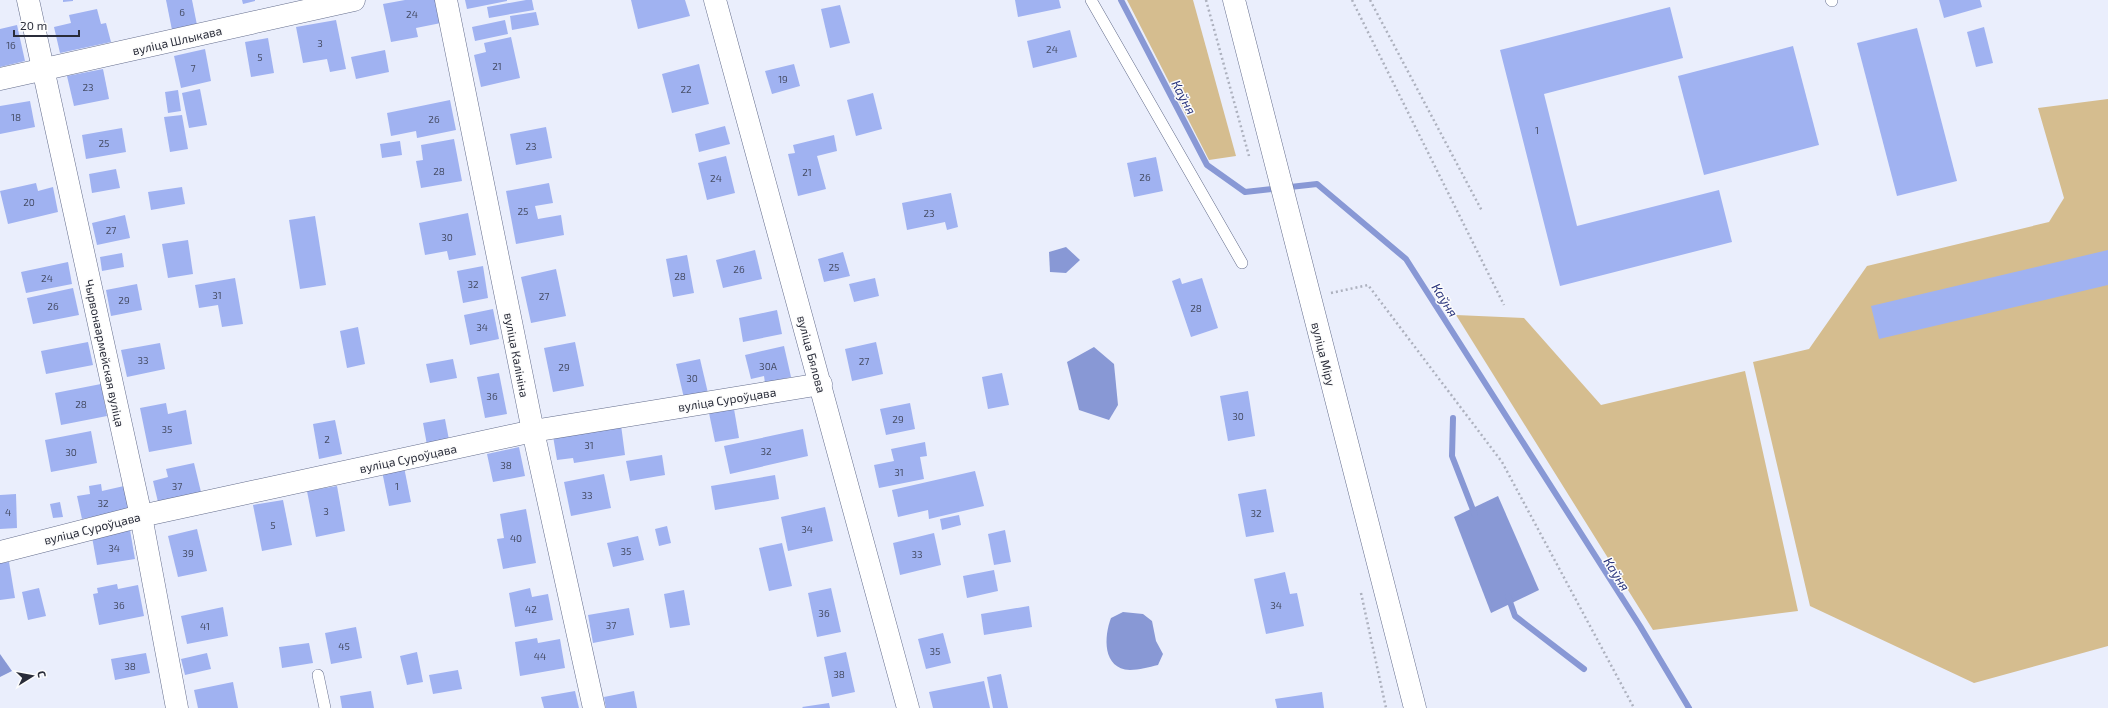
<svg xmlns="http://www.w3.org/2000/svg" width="2108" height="708" font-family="'Exo 2',sans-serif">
	<rect width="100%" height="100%" fill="#eaeefc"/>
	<!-- green -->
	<g fill="#d5bd8f">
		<polygon points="1127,0 1193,0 1236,156 1209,160"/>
		<polygon points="2108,99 2108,646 1974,683 1810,606 1753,362 1809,349 1867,266 2049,222 2064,198 2038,108"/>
		<polygon points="1456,315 1524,318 1601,405 1745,371 1798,611 1653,630"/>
	</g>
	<!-- water -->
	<g fill="#8898d5">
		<polygon points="1066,247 1080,260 1066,273 1050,272 1049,252"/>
		<polygon points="1094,347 1114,364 1118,405 1109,420 1079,410 1067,362"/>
		<polygon points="1498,496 1539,590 1491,613 1454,517"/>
		<path d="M1123 612 1143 614 1152 621 1156 641 1163 654 1158 665C1149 667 1139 670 1130 670 1102 669 1104 636 1111 618Z"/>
		<polygon points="0,654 12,671 0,677"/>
	</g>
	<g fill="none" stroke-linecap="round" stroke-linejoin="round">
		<!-- stream -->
		<g stroke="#8898d5" stroke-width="6">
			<polyline points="1121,0 1207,165 1245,192 1317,184 1406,259 1640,626 1689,708"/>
			<polyline points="1453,418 1452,456 1475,515"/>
			<polyline points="1508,596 1515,616 1584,669"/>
		</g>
	</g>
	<!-- building -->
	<g fill="#a0b2f1">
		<polygon points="63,0 73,0 73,1 63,2"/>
		<polygon points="166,0 192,0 197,25 172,30"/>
		<polygon points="242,0 255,0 255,1 243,4"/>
		<polygon points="405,0 437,0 441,23 416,28 418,37 391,42 383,4"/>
		<polygon points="465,0 507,0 507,1 467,9"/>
		<polygon points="526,0 532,0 534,10 489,18 487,7"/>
		<polygon points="631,0 685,0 690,16 638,29"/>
		<polygon points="1015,0 1059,0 1061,8 1018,17"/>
		<polygon points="1939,0 1980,0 1982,7 1944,18"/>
		<polygon points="840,5 850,43 830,48 821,9"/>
		<polygon points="1670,7 1683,58 1544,94 1577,226 1719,190 1732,242 1560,286 1500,50"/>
		<polygon points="97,9 101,24 106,23 111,42 60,53 54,27 71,23 69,15"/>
		<polygon points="536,12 539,25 512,30 510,16"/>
		<polygon points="336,20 346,69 330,72 327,59 303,63 296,27"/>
		<polygon points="505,20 508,34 475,41 472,27"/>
		<polygon points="17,25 25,61 0,67 0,29"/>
		<polygon points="1984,27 1993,63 1976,67 1967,32"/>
		<polygon points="1917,28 1957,181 1897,196 1857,43"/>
		<polygon points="1070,30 1077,57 1033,68 1027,41"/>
		<polygon points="511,37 520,78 481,87 474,55 486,52 484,43"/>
		<polygon points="268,38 274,73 251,77 245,42"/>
		<polygon points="1793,46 1819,145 1704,175 1678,76"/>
		<polygon points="205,49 211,81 181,88 174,56"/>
		<polygon points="385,50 389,72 356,79 351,57"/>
		<polygon points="699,64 709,104 672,113 662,74"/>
		<polygon points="794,64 800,86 772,94 765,71"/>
		<polygon points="103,69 109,99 74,106 67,76"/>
		<polygon points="200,89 207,125 189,128 182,93"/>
		<polygon points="178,90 181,111 168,113 165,92"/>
		<polygon points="873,93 882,129 856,136 847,100"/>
		<polygon points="450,100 456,130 417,138 416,131 391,136 387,113"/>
		<polygon points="30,101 35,127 0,134 0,106"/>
		<polygon points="182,115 188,149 170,152 164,117"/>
		<polygon points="725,126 730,144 699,152 695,134"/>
		<polygon points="546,127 552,158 516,165 510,134"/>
		<polygon points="122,128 126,152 86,159 82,135"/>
		<polygon points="834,135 837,151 817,156 826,189 798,196 788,154 795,153 793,145"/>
		<polygon points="454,139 462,181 421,188 416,161 423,160 421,145"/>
		<polygon points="400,141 402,155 382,158 380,144"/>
		<polygon points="726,156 735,193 707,200 698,163"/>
		<polygon points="1156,157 1163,191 1134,197 1127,163"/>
		<polygon points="116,169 120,188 92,193 89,174"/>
		<polygon points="36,183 38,191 53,187 58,212 8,224 0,191"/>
		<polygon points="549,183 553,203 535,206 538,219 561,215 564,235 516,244 506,191"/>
		<polygon points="182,187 185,204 151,210 148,192"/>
		<polygon points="951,193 958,227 947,230 945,222 907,230 902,203"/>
		<polygon points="468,213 476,255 449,260 447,251 425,255 419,223"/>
		<polygon points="125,215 130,238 97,245 92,223"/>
		<polygon points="315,216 326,285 300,289 289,220"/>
		<polygon points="188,240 193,274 168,278 162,244"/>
		<polygon points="755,250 762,279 723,288 716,260"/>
		<polygon points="2108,250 2108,285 1879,339 1871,306"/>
		<polygon points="843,252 850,276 824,282 818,259"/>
		<polygon points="122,253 124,267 102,271 100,257"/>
		<polygon points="687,255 694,293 673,297 666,259"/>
		<polygon points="68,262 72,284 26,293 21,272"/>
		<polygon points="483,266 488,298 463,303 457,271"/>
		<polygon points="556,269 566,316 531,323 521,277"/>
		<polygon points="235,278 243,324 222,327 218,305 199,308 195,285"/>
		<polygon points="875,278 879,296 854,302 849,284"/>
		<polygon points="1180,278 1182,284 1202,278 1218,328 1191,337 1172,281"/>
		<polygon points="137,284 142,310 111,316 106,290"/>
		<polygon points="73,288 79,315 33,324 27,298"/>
		<polygon points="493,309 499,339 470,345 464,315"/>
		<polygon points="777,310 782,334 743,342 739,318"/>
		<polygon points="358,327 365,364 347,368 340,331"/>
		<polygon points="88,342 93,365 46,374 41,351"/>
		<polygon points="575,342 584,386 553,392 544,348"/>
		<polygon points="876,342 883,374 852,381 845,349"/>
		<polygon points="160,343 165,369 127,377 121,350"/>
		<polygon points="784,346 791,377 765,383 764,376 751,379 745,355"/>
		<polygon points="453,359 457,378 430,383 426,364"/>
		<polygon points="700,359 708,393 684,398 676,364"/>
		<polygon points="499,373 507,414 485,418 477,377"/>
		<polygon points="1002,373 1009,405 988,409 982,377"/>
		<polygon points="101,384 107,416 61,425 55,393"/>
		<polygon points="1248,391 1255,436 1228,441 1220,396"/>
		<polygon points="166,403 168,414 186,410 192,444 149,452 140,408"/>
		<polygon points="910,403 915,429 886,435 880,409"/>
		<polygon points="734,409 739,438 715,442 709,413"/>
		<polygon points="445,419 449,440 427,445 423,423"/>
		<polygon points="335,420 342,454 319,459 313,424"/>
		<polygon points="621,425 625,455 574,463 573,458 557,460 553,436"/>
		<polygon points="803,429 808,456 730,474 724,446"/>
		<polygon points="91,431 97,463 51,472 45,440"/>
		<polygon points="925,442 927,456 920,457 924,479 879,488 874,465 894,461 891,449"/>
		<polygon points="519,447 525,476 493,482 487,454"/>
		<polygon points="662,455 665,475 630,481 626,461"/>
		<polygon points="194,463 201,492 158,502 153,481 168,477 166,469"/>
		<polygon points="404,467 411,502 389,506 382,471"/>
		<polygon points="975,471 984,506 929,519 928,510 898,517 892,490"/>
		<polygon points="604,474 611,508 571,516 564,482"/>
		<polygon points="775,475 779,499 715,510 711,486"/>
		<polygon points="101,484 102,491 124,486 129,510 82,519 77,496 90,494 89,486"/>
		<polygon points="337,486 345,531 316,537 307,491"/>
		<polygon points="1266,489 1274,532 1246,537 1238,494"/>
		<polygon points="16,494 17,528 0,529 0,495"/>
		<polygon points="283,500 292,545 262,551 253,505"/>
		<polygon points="60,502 63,517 53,518 50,504"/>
		<polygon points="825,507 833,541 788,551 781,517"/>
		<polygon points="526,509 536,563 503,569 497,539 504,538 500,514"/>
		<polygon points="959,515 961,525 942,530 940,519"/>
		<polygon points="667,526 671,543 659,546 655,529"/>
		<polygon points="197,529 207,571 178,577 168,536"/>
		<polygon points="130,530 135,559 97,565 92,537"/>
		<polygon points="1005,530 1011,562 994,565 988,534"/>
		<polygon points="934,533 941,565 900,575 893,543"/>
		<polygon points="638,536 644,560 613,567 607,543"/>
		<polygon points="782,543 792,586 769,591 759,548"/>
		<polygon points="9,562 15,598 0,600 0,563"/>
		<polygon points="994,570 998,591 967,598 963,576"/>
		<polygon points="1285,572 1290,594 1297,593 1304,626 1266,634 1254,579"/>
		<polygon points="117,584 118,589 138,585 144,616 99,625 93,594 98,593 97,588"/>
		<polygon points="39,588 46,616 28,620 22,592"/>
		<polygon points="530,588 532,597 548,594 553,620 515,627 509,593"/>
		<polygon points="831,588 841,632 817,637 808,593"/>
		<polygon points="684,590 690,625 670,628 664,594"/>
		<polygon points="1029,606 1032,627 984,635 981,614"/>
		<polygon points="223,607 228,636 187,644 181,616"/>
		<polygon points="629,608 634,635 593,643 588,615"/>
		<polygon points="356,627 362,658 331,664 325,633"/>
		<polygon points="943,633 951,663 926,669 918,639"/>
		<polygon points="537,638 538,643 560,639 565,668 520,676 515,642"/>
		<polygon points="309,643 313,663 282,668 279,647"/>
		<polygon points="417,652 423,682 407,685 400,656"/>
		<polygon points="846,652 855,692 832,697 824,657"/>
		<polygon points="146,653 150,673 115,680 111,659"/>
		<polygon points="207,653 211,669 185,675 181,659"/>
		<polygon points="458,670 462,689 433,694 429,675"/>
		<polygon points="1001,674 1008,708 993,708 987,677"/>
		<polygon points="984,681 990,708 933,708 929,692"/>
		<polygon points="233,682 238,708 198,708 194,690"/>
		<polygon points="371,691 374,708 342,708 340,696"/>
		<polygon points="575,691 579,708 544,708 541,697"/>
		<polygon points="634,691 637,708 606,708 604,697"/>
		<polygon points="1322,692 1324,708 1277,708 1275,699"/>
		<polygon points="829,703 830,708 803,708 802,707"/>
	</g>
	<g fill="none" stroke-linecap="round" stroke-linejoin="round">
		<defs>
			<g id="service">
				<polyline points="1091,0 1242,263"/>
				<polyline points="1831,0 1832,1"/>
				<polyline points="318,675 325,708"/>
			</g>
			<g id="minor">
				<polyline points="28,0 141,516 177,708"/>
				<polyline points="446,0 533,431 594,708"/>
				<polyline points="715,0 908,708"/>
				<polyline points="0,79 354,0"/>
				<polyline points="0,552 141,516 533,431 821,384"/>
			</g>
			<polyline id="secondary" points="1234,0 1415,708"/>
		</defs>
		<!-- service casing -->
		<use href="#service" stroke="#646d8c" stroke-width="12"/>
		<!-- minor casing -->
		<use href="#minor" stroke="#646d8c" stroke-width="23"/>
		<!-- secondary casing -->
		<use href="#secondary" stroke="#646d8c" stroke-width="23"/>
		<!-- path -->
		<g stroke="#adb1be" stroke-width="2.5" stroke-dasharray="2 3" stroke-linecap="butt">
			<polyline points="1206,0 1249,156"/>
			<polyline points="1352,0 1504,305"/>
			<polyline points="1370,0 1482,211"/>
			<polyline points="1331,293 1368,285 1502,462 1634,708"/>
			<polyline points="1361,593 1386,708"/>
		</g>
		<!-- service -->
		<use href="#service" stroke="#fff" stroke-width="11"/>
		<!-- minor -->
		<use href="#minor" stroke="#fff" stroke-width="22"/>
		<!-- secondary -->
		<use href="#secondary" stroke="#fff" stroke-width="22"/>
	</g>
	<g text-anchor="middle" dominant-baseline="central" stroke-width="3" stroke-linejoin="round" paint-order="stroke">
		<!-- number labels -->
		<g font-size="10" fill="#474e67">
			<text x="182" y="12">6</text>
			<text x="412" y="14">24</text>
			<text x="320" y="43">3</text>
			<text x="11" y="45">16</text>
			<text x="1052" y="49">24</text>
			<text x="260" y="57">5</text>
			<text x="497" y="66">21</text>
			<text x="193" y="68">7</text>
			<text x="783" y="79">19</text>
			<text x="88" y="87">23</text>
			<text x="686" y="89">22</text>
			<text x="16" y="117">18</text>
			<text x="434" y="119">26</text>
			<text x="1537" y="130">1</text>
			<text x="104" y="143">25</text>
			<text x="531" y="146">23</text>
			<text x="439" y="171">28</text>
			<text x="807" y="172">21</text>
			<text x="1145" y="177">26</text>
			<text x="716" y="178">24</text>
			<text x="29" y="202">20</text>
			<text x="523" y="211">25</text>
			<text x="929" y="213">23</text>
			<text x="111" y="230">27</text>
			<text x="447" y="237">30</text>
			<text x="834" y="267">25</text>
			<text x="739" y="269">26</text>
			<text x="680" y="276">28</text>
			<text x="47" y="278">24</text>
			<text x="473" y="284">32</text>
			<text x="217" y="295">31</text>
			<text x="544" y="296">27</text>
			<text x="124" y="300">29</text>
			<text x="53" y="306">26</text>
			<text x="1196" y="308">28</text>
			<text x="482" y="327">34</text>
			<text x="143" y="360">33</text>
			<text x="864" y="361">27</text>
			<text x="768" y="366">30А</text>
			<text x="564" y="367">29</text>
			<text x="692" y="378">30</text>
			<text x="492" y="396">36</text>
			<text x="81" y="404">28</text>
			<text x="1238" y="416">30</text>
			<text x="898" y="419">29</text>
			<text x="167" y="429">35</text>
			<text x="327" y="439">2</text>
			<text x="589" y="445">31</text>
			<text x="766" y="451">32</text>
			<text x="71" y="452">30</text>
			<text x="506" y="465">38</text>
			<text x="899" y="472">31</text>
			<text x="177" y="486">37</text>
			<text x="397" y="486">1</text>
			<text x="587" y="495">33</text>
			<text x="103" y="503">32</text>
			<text x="326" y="511">3</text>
			<text x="8" y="512">4</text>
			<text x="1256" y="513">32</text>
			<text x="273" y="525">5</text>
			<text x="807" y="529">34</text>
			<text x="516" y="538">40</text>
			<text x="114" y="548">34</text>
			<text x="626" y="551">35</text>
			<text x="188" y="553">39</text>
			<text x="917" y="554">33</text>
			<text x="119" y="605">36</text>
			<text x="1276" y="605">34</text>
			<text x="531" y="609">42</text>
			<text x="824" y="613">36</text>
			<text x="611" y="625">37</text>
			<text x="205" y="626">41</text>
			<text x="344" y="646">45</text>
			<text x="935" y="651">35</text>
			<text x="540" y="656">44</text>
			<text x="130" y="666">38</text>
			<text x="839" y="674">38</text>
		</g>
		<!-- street labels -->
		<g font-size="12" fill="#292c39" stroke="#fcfcfc">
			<text transform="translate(177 40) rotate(-13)">вуліца Шлыкава</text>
			<text transform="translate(105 353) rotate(78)">Чырвонаармейская вуліца</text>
			<text transform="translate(812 354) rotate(75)">вуліца Бялова</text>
			<text transform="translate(1324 354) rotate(76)">вуліца Міру</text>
			<text transform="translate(517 355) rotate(79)">вуліца Калініна</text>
			<text transform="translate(727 399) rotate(-9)">вуліца Суроўцава</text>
			<text transform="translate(408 458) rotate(-12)">вуліца Суроўцава</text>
			<text transform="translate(92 528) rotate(-14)">вуліца Суроўцава</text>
		</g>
		<!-- water labels -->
		<g font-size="13" font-style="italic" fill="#2a357d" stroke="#fcfcfc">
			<text transform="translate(1184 97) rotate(62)">Каўня</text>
			<text transform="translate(1445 300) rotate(58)">Каўня</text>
			<text transform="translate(1617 574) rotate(58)">Каўня</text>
		</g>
	</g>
	<!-- north arrow -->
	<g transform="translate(32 676) rotate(79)" stroke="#fcfcfc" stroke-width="3" paint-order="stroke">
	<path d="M0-3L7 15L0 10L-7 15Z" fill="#292c39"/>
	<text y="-6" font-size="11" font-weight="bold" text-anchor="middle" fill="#292c39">С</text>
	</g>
	<!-- scale -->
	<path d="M14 30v6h65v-6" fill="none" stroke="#292c39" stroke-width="2"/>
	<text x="20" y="30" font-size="12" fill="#292c39" stroke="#fcfcfc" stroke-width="3" paint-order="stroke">20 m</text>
</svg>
